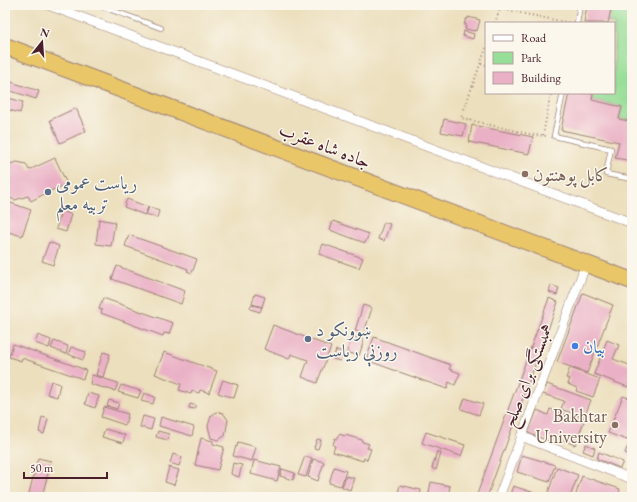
<svg xmlns="http://www.w3.org/2000/svg" width="637" height="502" viewBox="0 0 637 502" font-family="'EB Garamond',Amiri,serif">
<style>
.green{fill:#97de98;stroke:#707e62}
.building{fill:#eab1c6}
.lines{fill:none;stroke-linecap:round;stroke-linejoin:round}
.lane-casing{stroke:#9b7f74;stroke-width:6}
.street-casing{stroke:#9b7f74;stroke-width:10}
.highway-casing{stroke:#9b7f74;stroke-width:18}
.path{stroke:#9b7f74;stroke-width:2;stroke-dasharray:1 3;stroke-linecap:butt}
.lane{stroke:#fff;stroke-width:4.5}
.street{stroke:#fff;stroke-width:9}
.highway{stroke:#e9c769;stroke-width:16}
.education-dot{fill:#8d6e63;stroke:#fbf7ec;stroke-width:1.5}
.service-dot{fill:#5c6f8a;stroke:#fbf7ec;stroke-width:1.5}
.shop-dot{fill:#3f7fe0;stroke:#fbf7ec;stroke-width:1.5}
.labels{text-anchor:middle;dominant-baseline:central;stroke-width:3;stroke-linejoin:round;paint-order:stroke}
.street-label{font-size:18px;fill:#4a1f2b;stroke:#fbf7ec}
.education-label{font-size:18px;fill:#785e54;stroke:#fbf7ec;text-anchor:start}
.service-label{font-size:18px;fill:#4e5e75;stroke:#fbf7ec;text-anchor:start}
.shop-label{font-size:18px;fill:#366cbe;stroke:#fbf7ec;text-anchor:start}
</style>
<rect width="100%" height="100%" fill="#fbf7ec"/>
<filter id="ink" filterUnits="userSpaceOnUse"><feTurbulence type="fractalNoise" baseFrequency=".025" numOctaves="2"/><feDisplacementMap in="SourceGraphic" scale="8" xChannelSelector="R" yChannelSelector="G"/><feConvolveMatrix kernelMatrix="1 2 1 2 8 2 1 2 1" color-interpolation-filters="sRGB"/></filter>
<filter id="wash" filterUnits="userSpaceOnUse"><feTurbulence type="fractalNoise" baseFrequency=".012" numOctaves="4" result="noise"/><feDisplacementMap in="SourceGraphic" scale="16" xChannelSelector="R" yChannelSelector="G"/><feGaussianBlur stdDeviation="0.9" result="paint"/><feColorMatrix in="noise" values="0 0 0 0 0 0 0 0 0 0 0 0 0 0 0 0 0 1.4 0 .05"/><feComposite in="paint" operator="in"/></filter>
<g filter="url(#wash)">
<rect width="100%" height="100%" fill="#ecdfbd"/>
<path class="green" d="M612,5H632V108L629,121L619,119L622,107L592,100L593,93H614V23H608Z"/>
<g id="blocks">
<path class="building" d="M587,5H612L608,23H584Z
M468,17L480,20L477,31L475,30V31L465,29L466,24H464L466,19H468Z
M464,31L474,34L473,39L463,36Z
M5,80L39,91L36,99L5,89Z
M569,93H593L592,100L622,107L619,119L629,121L632,111V161L615,158L619,142L561,130Z
M5,97L23,102L20,113L5,109Z
M76,108L86,131L60,143L50,120Z
M444,119L466,124L463,136L441,132Z
M472,125L533,137L529,154L469,142Z
M5,153L10,164L17,162L26,164L29,170L55,158L67,184L48,192L31,201L28,196L15,200L5,196Z
M127,199L148,207L145,215L124,207Z
M5,201L31,210L22,236L5,231Z
M149,207L159,211L157,218L146,214Z
M61,211L71,214L66,232L56,229Z
M99,219L115,222L111,246L96,244Z
M333,221L369,234L365,243L330,230Z
M384,222L390,224L384,241L378,239Z
M129,235L197,259L192,273L187,271L188,269L125,246Z
M49,242L59,246L53,265L42,261Z
M323,244L363,258L359,268L319,254Z
M117,266L185,291L181,304L112,279Z
M551,285L559,288L557,295L549,292Z
M583,293L613,305L587,373L557,362Z
M255,294L265,297L262,307L252,304Z
M103,298L173,323L169,334L164,333L163,336L101,313L102,310L99,309Z
M549,298L558,302L487,497H476Z
M251,305L262,307L260,312L250,309Z
M363,305L372,308L364,333L355,331Z
M273,325L331,347L317,383L302,377L308,360L291,354L289,359L264,349Z
M38,335L51,340L49,348L35,343Z
M352,336L364,340L359,356L347,352Z
M374,337L451,365L449,369L460,373L455,385L449,382L447,389L366,360Z
M607,340L619,345L613,359L632,366V377L628,387L594,374Z
M54,341L68,346L66,354L51,348Z
M630,342H632V353L628,352Z
M13,344L86,370L83,379L22,358L21,361L9,357Z
M71,347L86,352L83,360L68,354Z
M336,350L344,352L340,361L333,359Z
M103,352L110,354L103,377L96,375Z
M164,352L217,371L209,393L200,390L199,393L192,391L191,394L179,390L181,384L155,374Z
M570,368L600,379L593,397L576,391L577,388L568,384L570,379L566,378Z
M92,375L118,383L115,391L90,384Z
M223,380L238,385L234,398L218,393Z
M51,381L60,384L57,397L47,394Z
M547,384L591,400L584,418L561,409L564,401L543,394Z
M121,385L141,391L138,398L118,392Z
M88,393L99,396L95,408L85,404Z
M144,393L155,397L153,404L141,401Z
M623,396L632,399V427L627,440L608,433Z
M465,398L483,404L479,415L461,409Z
M109,400L119,403L117,409L107,406Z
M190,404L197,406L195,409L189,408Z
M104,407L128,414L125,425L101,417Z
M550,409L584,422L575,445L555,437L553,443L528,433L537,410L548,415Z
M216,412L223,413L228,420L225,436L218,440L211,438L208,426L211,416Z
M143,416L154,419L151,430L140,427Z
M42,417L48,419L44,434L39,432Z
M161,417L194,427L192,436L159,426Z
M105,429L125,435L123,443L102,437Z
M158,431L169,434L168,440L156,437Z
M426,432L465,445L461,456L422,443Z
M339,434L345,436V435L362,440V442L369,444L367,448L371,449L367,460L364,458L363,461L333,452L335,446L333,445L335,438L337,439Z
M632,436V456L625,453Z
M201,438L213,441V444L224,447L218,470L195,465Z
M317,439L321,440L318,449L314,448Z
M238,442L256,447L252,461L233,456L236,446L237,447Z
M586,444L595,448L593,455L583,451Z
M437,451L441,453L436,470L432,468Z
M599,452L623,462L620,468L597,459Z
M173,454L182,457L179,466L170,463Z
M522,455L555,465L549,482L517,472Z
M305,456L312,458L306,477L298,475Z
M38,458L51,461L42,497H28Z
M313,459L324,462L318,481L308,477Z
M254,460L281,467L277,481L251,474Z
M233,463L242,465L239,477L231,474Z
M169,467L179,470L174,485L165,482Z
M334,467L346,471L341,486L329,483Z
M557,467L578,475L570,497L547,496Z
M282,469L295,473L293,480L280,476Z
M346,476L354,478L350,490L342,487Z
M582,476L620,489L618,497H575Z
M431,482L450,486L448,497H428Z
M400,485L421,490L420,497L398,493Z
M513,486L541,495V497H509Z
M623,493L632,495V497H622Z"/>
</g>
</g>
<g filter="url(#ink)">
<use href="#blocks" fill-opacity="0" stroke="#9b7f74" stroke-width="1"/>
<g class="lines">
<g class="lane-casing">
<path id="lane" d="M98,5L161,28
M577,23L580,5
M563,93L554,136L611,149L606,174L632,179"/>
</g>
<g class="street-casing">
<path id="street" d="M48,5L632,223
M521,436L632,479
M499,497L586,264"/>
</g>
<g class="highway-casing">
<path id="highway" d="M5,46L632,281"/>
</g>
<path class="path" d="M481,5L570,23
M495,23L500,9
M486,48L461,118L533,135L547,136
M481,64L486,65
M543,135L551,93"/>
<use href="#lane" class="lane"/>
<use href="#street" class="street"/>
<use href="#highway" class="highway"/>
</g>
</g>
<g class="education-dot">
<circle cx="525" cy="174" r="4"/>
<circle cx="615" cy="425" r="4"/>
</g>
<g class="service-dot">
<circle cx="48" cy="192" r="4"/>
<circle cx="308" cy="339" r="4"/>
</g>
<circle class="shop-dot" cx="575" cy="346" r="4"/>
<g class="labels">
<g class="street-label">
<text transform="translate(325 145) rotate(21)">جاده شاه عقرب</text>
<text transform="translate(527 375) rotate(-69)">همبستگی برای صلح</text>
</g>
<g class="education-label">
<text x="533" y="174">کابل پوهنتون</text>
<text x="607" y="415" text-anchor="end">Bakhtar<tspan x="607" dy="21">University</tspan></text>
</g>
<g class="service-label">
<text x="56" y="182">ریاست عمومی<tspan x="56" dy="21">تربیه معلم</tspan></text>
<text x="316" y="329">ښوونکو د<tspan x="316" dy="21">روزنې رياست</tspan></text>
</g>
<g class="shop-label">
<text x="583" y="346">بیان</text>
</g>
</g>
<rect width="637" height="502" fill="none" stroke="#fbf7ec" stroke-width="20"/>
<rect x="485" y="22" width="130" height="72" fill="#fbf7ec" stroke="#b4a19f"/>
<rect x="493" y="35" width="20" height="6" fill="#ffffff" stroke="#b4a19f"/>
<text x="521" y="42" font-size="12" fill="#4a1f2b">Road</text>
<rect x="493" y="52" width="20" height="12" fill="#97de98" stroke="#b4a19f"/>
<text x="521" y="62" font-size="12" fill="#4a1f2b">Park</text>
<rect x="493" y="72" width="20" height="12" fill="#eab1c6" stroke="#b4a19f"/>
<text x="521" y="82" font-size="12" fill="#4a1f2b">Building</text>
<g transform="translate(42 42) rotate(17)" stroke="#fbf7ec" stroke-width="3" paint-order="stroke">
<path d="M0-3L7 15L0 10L-7 15Z" fill="#4a1f2b"/>
<text y="-6" font-size="11" font-weight="bold" text-anchor="middle" fill="#4a1f2b">N</text>
</g>
<path d="M24 472v6h83v-6" fill="none" stroke="#4a1f2b" stroke-width="2"/>
<text x="30" y="472" font-size="12" fill="#4a1f2b" stroke="#fbf7ec" stroke-width="3" paint-order="stroke">50 m</text>
</svg>
